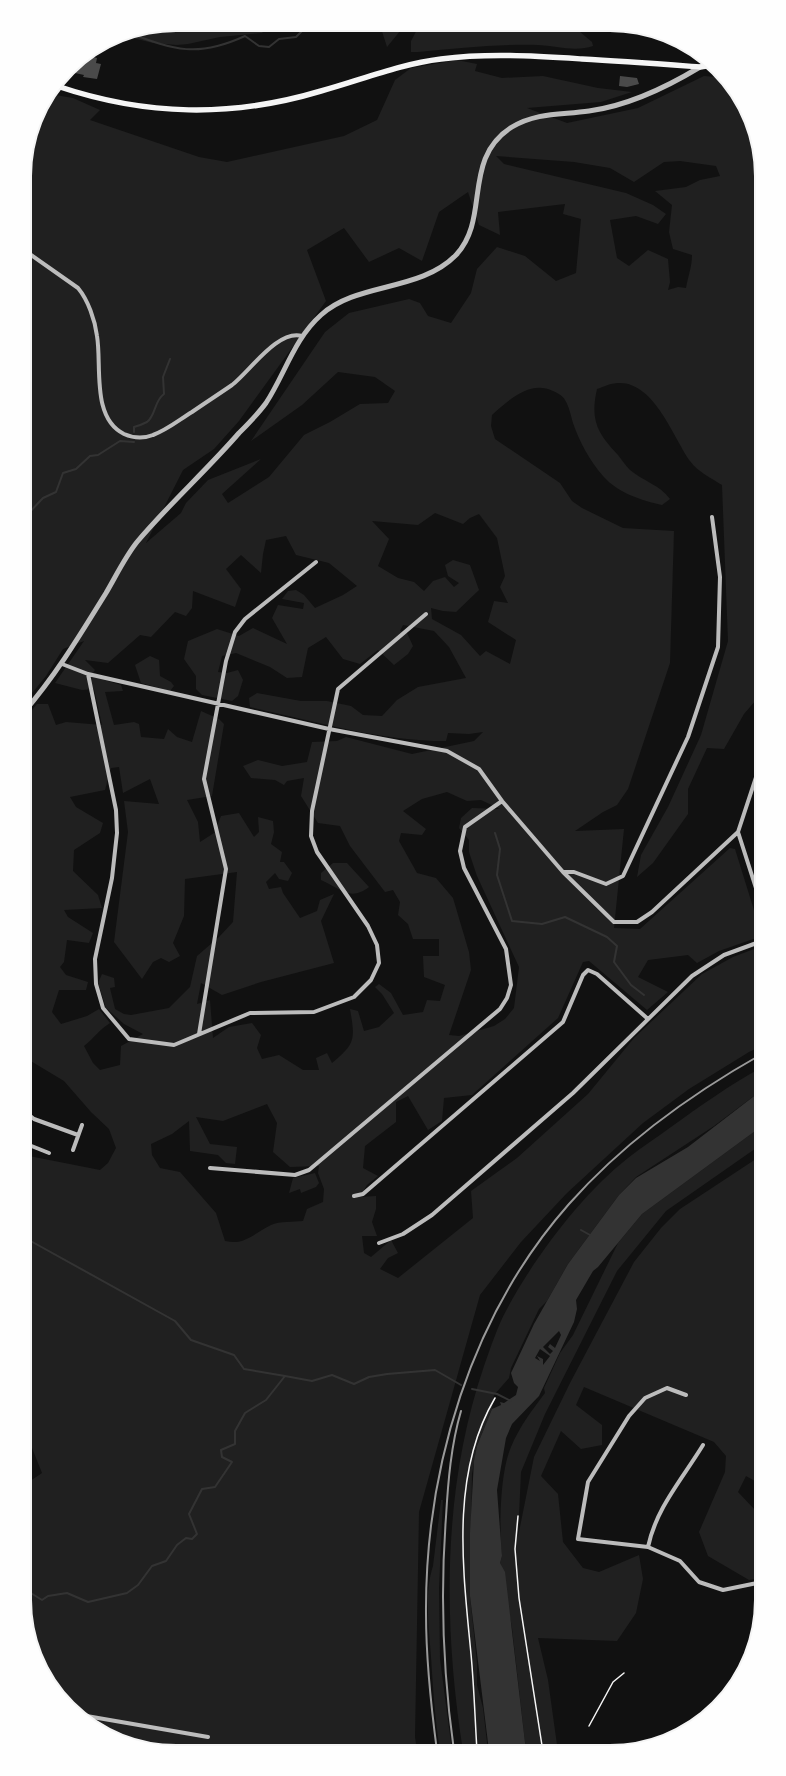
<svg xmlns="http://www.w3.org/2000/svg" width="786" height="1776" viewBox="0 0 786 1776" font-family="Overpass,sans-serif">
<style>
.green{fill:#202020;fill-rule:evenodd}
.water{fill:#333;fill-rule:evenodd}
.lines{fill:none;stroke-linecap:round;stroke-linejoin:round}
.stream{stroke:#333;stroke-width:2}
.building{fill:#4a4a4a}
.path{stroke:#f5f5f5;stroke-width:1.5}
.minor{stroke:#bcbcbc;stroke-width:4}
.tertiary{stroke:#bcbcbc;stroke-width:5}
.secondary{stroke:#f5f5f5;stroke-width:5.5}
.rail{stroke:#9a9a9a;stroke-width:2}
.rim{fill:none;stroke:#f5f5f5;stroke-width:2}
</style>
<rect width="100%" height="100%" fill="#111"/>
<path class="green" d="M176,24L269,25L262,33L220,37L188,44L177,45L153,43L121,35Z
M380,25H405L387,47Z
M419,26H573L592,42L593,46C576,52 556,46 538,45C498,44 459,48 418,52H411V41Z
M457,60L477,64L475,71L502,78L543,76L598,88L632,92L601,102L527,108L567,123L638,108L704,76L716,77L730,93V86C754,114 757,141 762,176V584L757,588L756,634L762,662V693L744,714L724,749L707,748L688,789V814L653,863L637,877L641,855L668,807L701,735L728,641L722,485C711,478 698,472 690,461C673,437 654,381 618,383C611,383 603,387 597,389C590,420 597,433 618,455C622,460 626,466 630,470C643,481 660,485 670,499L662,505C640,500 618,493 603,476C590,461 579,441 573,423C571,416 569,406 565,400C563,396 558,393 553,391C530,380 509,400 492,415L491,426L495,439L560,483L572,501L582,508L623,528L674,531L670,663L628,789L617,805L603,812L575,831L624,829L614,928L640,929L730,848L735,849L762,936L719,951L697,963L688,955L648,960L638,977L668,992L647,1010L589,961L583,962L558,1018L472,1095L444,1098L442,1121L428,1130L408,1096L396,1102V1122L365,1146L363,1168L378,1176L367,1185L360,1197L376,1196V1209L372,1222L377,1236H362L364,1253L371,1257L391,1240L398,1253L388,1258L380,1269L398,1278L473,1218L471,1191L517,1158L588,1094L634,1038L702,974L733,957L762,946V1046L749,1052L689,1089L643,1123L567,1193L521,1242L480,1295L419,1512L415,1737L417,1751L146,1749L108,1736L76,1714L44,1676L29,1640L24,1600V1485L42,1473L32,1448L24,1442V1155L100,1170L108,1163L116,1148L109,1129L91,1112L64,1081L24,1057V833C32,821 34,814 24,802V720L37,704H48L56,725L66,722L102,725L94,689L82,690L55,683L84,641L63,649L46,676L24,703V166L40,108L50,94L73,98L100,110L90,120L199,157L227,162L344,136L377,120L395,80L411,68ZM496,156L574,162L610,168L634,182L664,162L680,161L716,166L720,176L700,180L686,187L655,191L672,205L669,232L673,249L692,255C692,267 688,276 686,288L678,287L668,290L670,282L668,259L648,250L629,266L617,258L610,220L636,216L658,224L666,214L653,205L626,193L504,164ZM468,192L479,225L500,235L498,212L565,204L563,214L581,219L576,273L556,281L525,256L497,247L477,269L471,293L451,323L428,316L420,303L409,299L349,313L325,332L251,441L302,405L338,372L375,377L395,391L388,403L360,404L330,422L304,435L269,477L228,503L222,494L261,459L208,480L186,503L181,513L146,543L183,470L214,449L239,421L326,301L307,250L344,228L369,262L399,248L422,261L439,212ZM435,513L463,524L470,518L479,514L497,538L505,576L500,587L508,603L494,601L488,622L516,640L510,664L486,651L480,656L461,635L432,619L431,608L443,611L456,612L479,590L470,565L453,560L445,565L448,576L459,583L454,587L445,577L433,581L424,591L414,582L398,578L378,566L389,539L372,521L418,525ZM286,536L296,555L329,563L357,586L343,595L315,608L304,595L296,590L288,591L282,599L304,603L303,609L278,605L272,618L287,644L253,628L239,636L217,629L188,641L184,659L196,676V689L202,695L232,701L238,696L243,680L238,670L227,673L218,672L222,656L236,653L270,667L287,678L302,677L308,648L326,637L343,659L360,664L378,650L394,665L408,654L413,646L407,633L400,631L403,625L434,631L449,647L466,678L418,687L397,700L382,716L363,715L351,706L327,701H301L257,693L249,698L250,707C314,721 380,741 446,741L448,733L469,734L483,732L474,741L412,754L346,737L337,741L312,742L307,762L282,766L258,760L243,766L251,778L275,780L284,785L287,781L304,778L301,796L318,823L340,826L350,846L385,892L393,890L400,902L398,915L408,924L413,939H439V956H423L424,977L445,985L440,1001L427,1000L423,1012L403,1015L391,993L379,984L375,987L382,994L394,1013L379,1027L364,1031L358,1011L350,1009C355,1039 356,1043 332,1063L327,1053L316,1058L319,1070H303L279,1055L262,1059L257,1048L261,1035L252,1023L229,1027L213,1038L210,1000L197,1004L201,983L222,995L261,982L334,963L321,921L334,894L320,900L317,911L300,918L283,893L281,887L269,889L266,882L275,873L279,879L288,881L292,873L284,862H280L282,852L271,844L274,832L273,821L258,817L259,832L254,837L239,813L221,816L214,833L200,842L198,822L187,800L212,796L224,724L219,719L201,711L192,742L177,737L168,729L164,739L141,737L139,724L134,722L114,725L105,692L123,691L121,685L91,676L95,670L85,660L108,663L140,635L151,637L175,612L186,616L192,608L193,591L235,607L241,589L226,569L241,555L261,573L263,554L266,540ZM119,767L123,793L150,779L159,804L124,801L128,832L114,942L142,979L153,962L161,958L169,962L180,956L173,943L184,916L185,879L237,872L233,922L219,937L197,956L190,987L169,1008L131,1015L124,1014L115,1009L110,988L115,987L114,978L102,974L98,983L106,1008L124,1024L143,1034L121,1046L120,1065L100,1070L93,1063L84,1046C94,1038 100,1029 110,1023L99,1009L87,1016L61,1024L52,1012L59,990H86L88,982L66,975L60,967L64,962L67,940L89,943L93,933L68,917L64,910L102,908L98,895L73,871L74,850L100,833L103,823L76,807L70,797L105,790L111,768ZM447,792L467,801L481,800L500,809L472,808L461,818L459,828L469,840V852L477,876L519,967L514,1008L505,1019L494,1026L459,1036L449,1035L471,970L469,952L453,898L436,878L417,873L399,841L401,833L422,835L426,829L403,811L422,799ZM267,1104L277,1123L273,1152L290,1167L319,1166L318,1173L324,1189L323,1202L307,1209L303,1221C294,1222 280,1221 271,1225C254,1233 245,1246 225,1241L216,1213L180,1172L160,1168L152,1155L151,1144L172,1134L189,1121L190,1151L218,1155L226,1163L235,1164L237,1147L210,1144L196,1117L223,1121Z
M150,656L159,660L160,676L171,682L174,686L170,691L141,683L135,665Z
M333,863H347L369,887C350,902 340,888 321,880V873Z
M762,1067V1090L714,1126L636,1177L619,1195L568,1264L547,1301L539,1309L511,1368L509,1378L494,1395L492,1409L477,1446L472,1474L470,1596L477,1663V1685L483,1708L488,1751H463C443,1624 442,1489 484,1366C491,1347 497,1327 507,1309C534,1258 582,1194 628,1158C642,1147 656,1138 671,1127C700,1106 730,1085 762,1067Z
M762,1126V1144L666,1211L617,1271L545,1414L521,1472L518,1537L534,1457L570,1383L634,1262L661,1228L680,1209L762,1155V1485L746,1476L738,1492L756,1511L762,1508V1578L749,1580L708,1556L699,1532L725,1472L726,1456L714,1442L584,1387L576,1405L602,1425V1445L581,1449L561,1431L541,1476L558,1494L563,1542L583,1568L599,1572L639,1555L643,1579L636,1613L617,1641L538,1638L548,1680L557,1745L568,1752L526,1751L512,1628L500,1563L502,1556C499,1528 500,1472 511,1447C519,1427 533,1409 545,1393L544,1388L560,1353L573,1335L618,1243L642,1214Z
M315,1173L319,1183L316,1187L301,1193L300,1189L289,1193L293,1178Z
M441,1500H443L439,1588L440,1659L452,1751H440C435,1720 433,1688 431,1657C429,1628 424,1593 433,1566Z"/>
<path class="water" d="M762,1090V1126L642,1214L598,1267L593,1271L576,1300L577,1309L574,1322L539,1396L512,1424L506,1438L497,1490L502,1556L500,1563L505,1572L526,1751H489L470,1596V1533L474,1461L477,1446L492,1409L501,1405L500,1402L504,1403L516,1395L518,1387L514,1383L511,1373L534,1324L568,1264L619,1195L636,1178L688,1147ZM559,1331L561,1335L555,1348L550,1344L548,1347L553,1351L550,1354L543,1347ZM540,1349L550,1356L543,1365V1359L537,1356L540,1361L535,1358Z"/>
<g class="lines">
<path class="stream" d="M129,33C175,50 197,58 245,36L259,46L269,47L279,39L296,37L308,25
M134,432V427C138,426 143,424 147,422C156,415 154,401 164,394L163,377L170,359
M26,516L43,498L56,492L63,473L76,469L90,456L98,455L120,441L134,442
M495,833L500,849L497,875L512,921L542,924L565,917L607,937L617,946L614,962L631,985L644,995
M581,1230L590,1235
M27,1239L175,1321L191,1340L234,1355L244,1369L285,1376
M472,1389L497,1394L511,1401
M24,1591L26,1590L42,1600L48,1596L67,1593L88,1602L127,1593L138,1585L152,1566L166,1561L177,1545L186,1538L192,1539L197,1534L189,1514L202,1489L215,1487L232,1462L222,1457L221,1450L235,1444V1431L245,1413L266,1400L285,1376L312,1381L332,1375L354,1384L369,1377L387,1374L435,1370L461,1385"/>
</g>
<path class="building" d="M688,47L696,52L698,54L688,53Z
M86,55L97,58L96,63L101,64L97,79L83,77L84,75L75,73L79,59H85Z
M620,76L637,78L639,84L627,87L619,86Z"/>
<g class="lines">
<path class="path" d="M518,1516L515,1549L519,1598L543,1752
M589,1726L613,1682L624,1673
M477,1751C475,1719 474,1686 471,1654C463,1570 450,1474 495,1398"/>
<path class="minor" d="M728,83L738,96
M24,250L78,288C88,300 95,320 97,336C102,365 91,418 124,434C133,438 143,439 153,435C167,430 179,420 192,412C205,403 219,394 232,385C250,371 278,329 302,336
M62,664L88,674L329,729L447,751L479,769L502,801L563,872L614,922H637L652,912L738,832L762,759
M88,674L116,810L117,833L112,878L95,959L96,984L103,1008L129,1039L174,1045L250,1013L314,1012L354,997L371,980L379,963L377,945L368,926L317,852L311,836L312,811L338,689L426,614
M738,832L762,907
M563,872H574L606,884L623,876L688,737L718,647L720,577L712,517
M199,1034L226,869L204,779L226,661L235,632L245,619L316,562
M24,1111L34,1119L78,1135
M24,1143L49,1153
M73,1150L82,1125
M210,1168L295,1175L309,1170L500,1009L507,998L511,985L506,949L464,868L460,851L465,827L502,801
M354,1196L363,1194L563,1022L583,975L588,970L597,974L648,1019
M379,1243L403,1234L432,1215L573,1093L692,976L724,955L762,941
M686,1395L667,1388L645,1398L629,1416L588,1482L578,1539L648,1547L680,1561L699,1582L723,1590L762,1582
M648,1547C656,1508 683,1478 703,1445
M75,1714L208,1737"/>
<path class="tertiary" d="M24,712C56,675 80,635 106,593C116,576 125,557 137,542C169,504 206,471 239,433C248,424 258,414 266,403C285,374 294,339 321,315C357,282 420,292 456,255C491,218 461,159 512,127C537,112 562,115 589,111C627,106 667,87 700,67"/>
<path class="secondary" d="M57,86C146,116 231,118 321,91C361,80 400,64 441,59C488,53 534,56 582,59C621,61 660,64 700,67L713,65"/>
<path class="rail" d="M437,1751C431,1706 426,1660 426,1614C425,1468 471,1315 569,1204C623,1143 691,1094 762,1054
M454,1751C443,1673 440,1596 446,1517C448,1482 451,1445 461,1411"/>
</g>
<path d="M0 0H786V1776H0ZM176 31H610A145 145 0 0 1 755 176V1600A145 145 0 0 1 610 1745H176A145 145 0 0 1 31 1600V176A145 145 0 0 1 176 31Z" fill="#fefefe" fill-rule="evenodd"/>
<path class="rim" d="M176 31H610A145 145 0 0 1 755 176V1600A145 145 0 0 1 610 1745H176A145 145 0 0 1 31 1600V176A145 145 0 0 1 176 31Z"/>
</svg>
